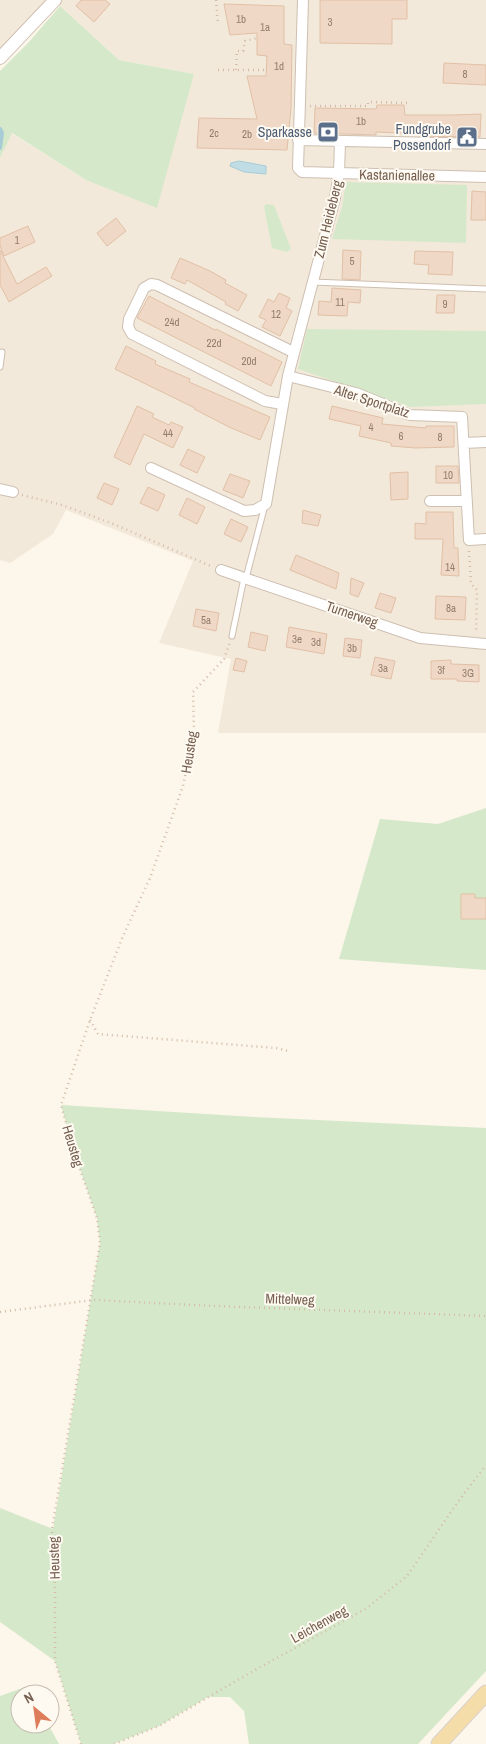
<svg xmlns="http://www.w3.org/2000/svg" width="486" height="1744" viewBox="0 0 486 1744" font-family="'Archivo Narrow',sans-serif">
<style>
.residential{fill:#f3e9da}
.green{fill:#d5e9ca}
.water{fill:#c0dde5;stroke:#a7ccd6}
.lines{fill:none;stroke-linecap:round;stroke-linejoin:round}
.stream{stroke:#a7ccd6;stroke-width:4}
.building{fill:#efd8c5;stroke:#e1c0a6}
.service-casing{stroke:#cebfb1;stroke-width:7}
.minor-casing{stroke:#cebfb1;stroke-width:12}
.tertiary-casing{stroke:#cebfb1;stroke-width:14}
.primary-casing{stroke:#d9d2ce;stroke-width:17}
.path{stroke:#d5bba7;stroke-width:2.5;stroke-dasharray:1 4;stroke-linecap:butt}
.service{stroke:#fff;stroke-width:5}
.minor{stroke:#fff;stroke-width:10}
.tertiary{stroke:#fff;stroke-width:12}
.primary{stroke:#f5dda9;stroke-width:15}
.labels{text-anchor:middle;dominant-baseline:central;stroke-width:4;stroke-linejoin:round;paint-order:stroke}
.number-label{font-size:11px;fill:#947d6c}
.service-label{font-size:14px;fill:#4e5e75;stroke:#fefaf2;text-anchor:end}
.street-label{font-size:14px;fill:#765f4f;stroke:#fefaf2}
</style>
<rect width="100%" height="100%" fill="#fcf6eb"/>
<path class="residential" d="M0,0H48L0,50Z
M52,0H486V733H218L231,659L159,643L193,561L66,510L53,534L10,563L0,560V158L11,133L86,180L193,74L119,60L60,6Z"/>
<path class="green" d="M60,6L119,60L194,74L157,208L86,180L12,133L0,158V71L28,43Z
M346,182L467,185L466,243L332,239L342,207Z
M266,204L274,205L291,249L287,252L272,248L264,207Z
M307,329L486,331V404L410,407L298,369Z
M486,808V970L339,959L380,819L438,824Z
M61,1105L254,1117L486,1128V1671L418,1744H249L244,1711L230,1697H208L159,1726L113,1744H81L55,1661L0,1622V1508L53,1529L100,1243L97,1218L74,1152Z
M28,1686L32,1694H20V1724H48L59,1744H0V1696Z"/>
<path class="water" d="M239,161L266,166V174L244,172L230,166L231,163Z"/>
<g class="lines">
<path class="stream" d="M0,129L2,133L0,148"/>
</g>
<path class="building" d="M81,0H105L110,4L94,22L76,6Z
M320,0H407V19H392V44L320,43Z
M224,4L284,6V44L292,45L291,108L287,150L197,148L199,118L257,119L247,76H266L267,56L257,55V33L230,35Z
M444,63L486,65V85L443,83Z
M377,105H404L405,115H452L481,114L480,137L419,136V134L376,132V135L314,133L315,108L376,109Z
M472,191L486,192V220H471Z
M116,218L126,231L107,246L97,233Z
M28,226L35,242L4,256L0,246V238Z
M0,250L17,284L46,267L52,276L9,302L0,285Z
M343,250L361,251L360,280L342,279Z
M415,251L453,252L452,275L428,274L429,265L414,264Z
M180,258L210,271L226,280L225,283L247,295L238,311L225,304L226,302L187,280L185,284L171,278Z
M332,288L361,290L360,303L348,302L347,316L318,315L319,301L331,302Z
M279,293L290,298L286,308L292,311L280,336L262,327L266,320L259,317L268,299L274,302Z
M437,295H455L454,313H436Z
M149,296L215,330L216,329L282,362L271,386L137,318Z
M126,346L156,361L155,364L190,379L189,382L270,417L260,440L229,427L194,409L195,408L115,369Z
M137,406L154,414L152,417L169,425L171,422L183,427L173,448L144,434L130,465L114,457Z
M332,406L383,418L382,424L426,428V426H454V447L415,448L391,446V443L359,436L361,426L329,419Z
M188,449L205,457L197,473L180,465Z
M436,466H458L459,483H436Z
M408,472V499L391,500L390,473Z
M230,474L250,481L243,498L223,490Z
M104,483L119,489L112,505L97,498Z
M148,487L165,495L158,511L140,503Z
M187,498L205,507L197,524L179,515Z
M303,510L321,515L318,526L302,523Z
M426,512H453L454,548H458L459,576L441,575L443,539H415V523L426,524Z
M231,519L248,527L241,542L224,534Z
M296,555L339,573L336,589L290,570Z
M351,578L364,583L358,597L350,594Z
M380,593L396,598L391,613L375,608Z
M436,596L466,597L465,620L435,619Z
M196,609L219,613L216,631L193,626Z
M289,627L327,634L324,654L286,647Z
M251,632L268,636L265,651L248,647Z
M345,638L362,640L360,658L343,656Z
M375,657L395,661L391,679L371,675Z
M236,658L247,661L244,672L233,670Z
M451,660V664L479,665V682L457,681V679H431V661Z
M461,894H475V898H486V919H461Z"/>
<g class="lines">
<g class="service-casing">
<path id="service" d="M313,282L486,289
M0,367L2,352
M246,578L265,505
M232,636L244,578"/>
</g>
<g class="minor-casing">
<path id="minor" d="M298,140L486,144
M340,142L339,173L486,177
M288,376L356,393L410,415L462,417L469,540L486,539
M282,404L265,401L132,334L128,327L129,319L144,288L151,284L157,285L293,352
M464,443L486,442
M151,468L244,511L255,510L266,504L288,376L335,198L339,173L302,172L298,168L303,0
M0,489L13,492
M430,501H467
M221,570L420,638L486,644"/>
</g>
<g class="tertiary-casing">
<path id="tertiary" d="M0,58L55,0"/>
</g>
<g class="primary-casing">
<path id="primary" d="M439,1744L486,1693"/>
</g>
<path class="path" d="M216,0L218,24
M218,70H266
M236,70L237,51H243L245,41L257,38
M310,106H368V102L408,103
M22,495L62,505L111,523L213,567
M469,551L471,584L477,590L476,633
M90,1020L98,1034L276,1048L288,1051
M0,1312L93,1300L216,1306L486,1316
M81,1744L55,1661V1589L52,1529L100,1243L97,1218L74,1152L61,1105L90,1020L123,936L150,878L183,786L194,733L193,692L224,659L230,642
M114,1744L159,1726L248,1674L367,1608L407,1576L457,1503L486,1465"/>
<use href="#service" class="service"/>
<use href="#minor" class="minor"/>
<use href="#tertiary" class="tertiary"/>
<use href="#primary" class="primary"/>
</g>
<defs>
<g id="bank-square" transform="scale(1.125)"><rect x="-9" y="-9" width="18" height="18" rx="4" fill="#5c6f8a" stroke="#fefaf2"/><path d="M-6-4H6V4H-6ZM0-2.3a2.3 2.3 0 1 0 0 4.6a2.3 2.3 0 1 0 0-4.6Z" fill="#fff"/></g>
<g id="civic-square" transform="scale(1.125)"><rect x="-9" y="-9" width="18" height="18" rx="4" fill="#5c6f8a" stroke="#fefaf2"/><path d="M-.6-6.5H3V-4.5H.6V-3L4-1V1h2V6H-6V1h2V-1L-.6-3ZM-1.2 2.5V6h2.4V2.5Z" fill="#fff"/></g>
</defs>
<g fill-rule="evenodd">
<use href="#bank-square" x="328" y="132"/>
<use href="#civic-square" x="467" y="137"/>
</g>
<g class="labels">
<g class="number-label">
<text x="241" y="19">1b</text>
<text x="330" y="22">3</text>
<text x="265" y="27">1a</text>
<text x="279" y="66">1d</text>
<text x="465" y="74">8</text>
<text x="361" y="121">1b</text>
<text x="214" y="133">2c</text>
<text x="247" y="134">2b</text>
<text x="17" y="240">1</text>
<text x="352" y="261">5</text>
<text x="340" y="302">11</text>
<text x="445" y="304">9</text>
<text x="276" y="314">12</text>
<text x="172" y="322">24d</text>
<text x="214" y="343">22d</text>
<text x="249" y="361">20d</text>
<text x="371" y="427">4</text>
<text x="168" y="433">44</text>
<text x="401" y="436">6</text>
<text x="440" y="437">8</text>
<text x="448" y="475">10</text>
<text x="450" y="567">14</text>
<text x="451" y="608">8a</text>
<text x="206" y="620">5a</text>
<text x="297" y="639">3e</text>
<text x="316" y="642">3d</text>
<text x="352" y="648">3b</text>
<text x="383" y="668">3a</text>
<text x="441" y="670">3f</text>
<text x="468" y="673">3G</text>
</g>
<g class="service-label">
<text x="451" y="129">Fundgrube<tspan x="451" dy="16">Possendorf</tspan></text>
<text x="312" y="132">Sparkasse</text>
</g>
<g class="street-label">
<text transform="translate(397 175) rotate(1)">Kastanienallee</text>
<text transform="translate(328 219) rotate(-76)">Zum Heideberg</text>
<text transform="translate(372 401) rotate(18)">Alter Sportplatz</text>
<text transform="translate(352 614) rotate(19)">Turnerweg</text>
<text transform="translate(189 752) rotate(-81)">Heusteg</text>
<text transform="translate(73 1146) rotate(73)">Heusteg</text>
<text transform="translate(290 1299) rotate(2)">Mittelweg</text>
<text transform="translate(54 1558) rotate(-92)">Heusteg</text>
<text transform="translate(319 1624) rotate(-29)">Leichenweg</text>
</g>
</g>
<g transform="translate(35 1709) rotate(331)"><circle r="24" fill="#fefaf2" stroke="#c8bcb1"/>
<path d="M0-4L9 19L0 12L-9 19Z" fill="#dd7d59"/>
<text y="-8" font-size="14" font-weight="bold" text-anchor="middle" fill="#765f4f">N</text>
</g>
</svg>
